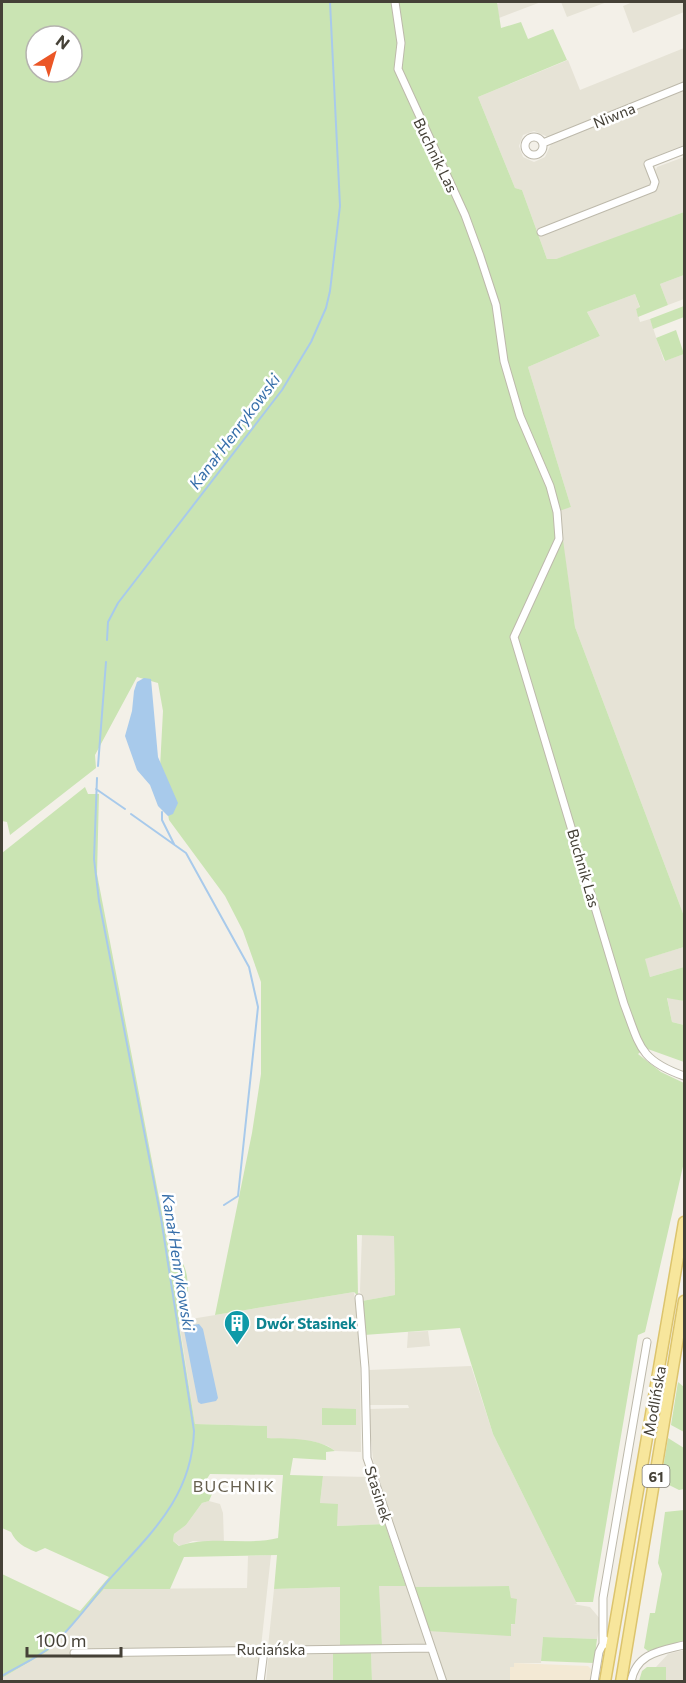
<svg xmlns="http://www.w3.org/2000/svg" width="686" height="1683" viewBox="0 0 686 1683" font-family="Commissioner,sans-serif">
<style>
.residential{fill:#e6e3d6}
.commercial{fill:#f3e9d4}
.green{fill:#cae4b3;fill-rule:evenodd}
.water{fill:#a8caeb}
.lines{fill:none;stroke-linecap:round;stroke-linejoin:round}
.stream{stroke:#a8caeb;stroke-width:2}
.street-casing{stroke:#bdb9ab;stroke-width:9}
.primary-casing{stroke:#dcc46d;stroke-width:13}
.street{stroke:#fff;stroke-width:7}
.primary{stroke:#f7e69c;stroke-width:10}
.labels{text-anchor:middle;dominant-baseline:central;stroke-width:5;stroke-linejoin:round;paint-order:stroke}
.shield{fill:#fff;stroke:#7d7a73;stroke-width:1.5}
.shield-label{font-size:14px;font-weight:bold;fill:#454137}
.street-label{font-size:15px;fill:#454137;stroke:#fff}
.culture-label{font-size:15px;font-weight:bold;fill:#0d838f;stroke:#fff;text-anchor:start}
.water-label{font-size:16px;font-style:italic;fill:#376faa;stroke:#fff}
.neighbourhood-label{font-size:16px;letter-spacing:1.5px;fill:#67604f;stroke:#fff}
</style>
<rect width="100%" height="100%" fill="#f3f0e8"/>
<path class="residential" d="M503,2H541L499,18L497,4Z
M561,2H607L567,17Z
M633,2H684V12L633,33L623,6Z
M684,48V82L548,137L534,131L523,135L519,146L523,157L534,162L545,157L551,144L684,90V145L651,158L656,170L657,167L684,157V212L594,246L556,259H547L522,190L515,188L478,97L568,60L580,90Z
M684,275V299L668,305L660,284Z
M635,294L640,308L636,309L640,322L650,319L664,361L684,354V916L575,627L558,510L571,507L528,367L600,336L587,312Z
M684,947V967L650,977L644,959Z
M667,997L684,1001V1025L672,1022Z
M362,1235L394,1236L395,1295L362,1301L360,1291Z
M354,1292L360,1351L361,1452L335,1451L328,1446L312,1441L267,1438V1426L195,1424L179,1321Z
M428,1331L430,1346L407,1348L408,1332Z
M471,1366L493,1434L577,1604H573L590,1607L601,1620L597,1639L543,1637L541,1663H514V1667H510V1681H445L428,1631L515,1624L517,1599H511L509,1586L413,1587L373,1460L368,1409L409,1408L408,1405H369L368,1370Z
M323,1476L369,1477L385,1524L337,1526L320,1503Z
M209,1501L220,1504L223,1513L224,1543L193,1541L180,1546L173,1541L174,1534L186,1525L202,1503Z
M271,1555L261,1647L72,1651L70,1656L270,1653L266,1656L263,1681L2,1682V1678L48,1651L104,1589L247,1588L248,1556Z
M378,1586H406L427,1644L382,1645Z
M340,1587V1646L268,1647L274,1589Z
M684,1650V1681H666V1667H656L668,1654Z
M429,1651L440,1681H372L371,1652Z
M274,1653H333V1681L266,1682L268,1659Z"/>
<path class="commercial" d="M514,1663L588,1666L591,1669L590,1681H510V1667H514Z"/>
<path class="green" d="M2,2H497L501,28L521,22L528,39L553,29L567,60L478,97L515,188L522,190L547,259H556L684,212V275L660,284L668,305L638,317L636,309L640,307L635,294L587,312L600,336L528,367L571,507L559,511L575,627L684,916V947L645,959L650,977L684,967V1001L667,998L672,1022L684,1025V1062L645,1048L638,1054L661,1072L684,1083V1162L645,1332L638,1335L593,1602H576L493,1434L460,1328L364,1335L362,1301L395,1295L394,1236L357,1235L358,1296L354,1292L215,1315L252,1133L261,1074V982L243,931L225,896L169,820L160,768L163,711L158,683L137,677L95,755L96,768L10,835L7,822L2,821ZM36,36H72V72H36Z
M684,306V317L653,329L650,319Z
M676,330L684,354L665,361L656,338Z
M85,787L88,794H99L97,874L169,1250C195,1263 186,1295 188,1319L180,1321L179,1325L195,1424L267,1426V1438C290,1439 317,1437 335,1451L326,1452V1460L293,1458L290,1475L323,1476L320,1503L338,1504L337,1526L385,1524L406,1586H379L382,1645L340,1646V1587L274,1589L277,1555L184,1557L170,1589H104L48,1651L2,1678V1574L80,1611L109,1577L45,1548L36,1552C24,1547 16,1543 11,1532L2,1528V853ZM210,1474L283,1475L278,1538C245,1546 211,1535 179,1546L173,1541L174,1534L186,1525L202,1503L209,1501L212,1494L210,1489L203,1485Z
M678,1382L684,1387V1432L671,1425Z
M322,1408L356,1409V1425H322Z
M668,1438L684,1448V1489L679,1490L661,1481Z
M684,1510V1641L648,1651L644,1648L650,1613H655L662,1574L658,1563L665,1512Z
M509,1586L511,1598L517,1599L515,1624H511V1636L428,1631L413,1587Z
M543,1637L597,1639L594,1663L541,1661Z
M371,1652L372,1681H333V1653Z
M647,1667H666V1681H639L642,1671Z"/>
<path class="water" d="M144,678L151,679L158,757L178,803L173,814L168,816L158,806L150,785L137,770L125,736L132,711L134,691L137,682Z
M199,1324L203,1329L218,1398L216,1401L201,1404L198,1402L184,1330L186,1326Z"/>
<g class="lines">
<path class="stream" d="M107,640L108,622L118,603L282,390L311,342L326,308L330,291L340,206L330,2
M98,766L106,662
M96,789L125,809
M162,812V820L174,844
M131,814L186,853L249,967L258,1007L238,1196L224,1205
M2,1676C18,1666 38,1658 53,1645C73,1626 90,1603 107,1582C149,1535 192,1498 194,1431L161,1218L99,901L94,859L97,778"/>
<g class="street-casing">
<path id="street" d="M395,2L401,43L398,69L465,215L480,256L496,305L504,361L520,416L550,486L557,512L559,539L514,637L624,1004C640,1046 639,1060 684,1076
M525 146a9 9 0 1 1 18 0a9 9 0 1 1-18 0Z
M543,143L684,86
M541,232L653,188L655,182L648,164L684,150
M359,1298L365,1368L367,1458L443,1682
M603,1645V1598L647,1342
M74,1653L431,1648
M260,1682L264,1650
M594,1682L599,1652L605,1640
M631,1682C636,1653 660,1651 684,1645"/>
</g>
<g class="primary-casing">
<path id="primary" d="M605,1682L684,1222
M621,1682L684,1301"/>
</g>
<use href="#street" class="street"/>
<use href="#primary" class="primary"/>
</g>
<defs>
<g id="building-pin" transform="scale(1.35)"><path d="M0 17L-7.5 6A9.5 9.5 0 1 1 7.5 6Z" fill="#0f9aa8" stroke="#fff"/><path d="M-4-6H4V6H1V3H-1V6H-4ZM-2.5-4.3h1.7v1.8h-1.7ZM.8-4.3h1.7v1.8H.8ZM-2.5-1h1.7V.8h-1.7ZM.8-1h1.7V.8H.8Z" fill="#fff"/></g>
</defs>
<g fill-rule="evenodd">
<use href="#building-pin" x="237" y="1323"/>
</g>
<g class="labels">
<rect class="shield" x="642.5" y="1465" width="27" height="22" rx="4.5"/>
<g class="shield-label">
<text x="656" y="1476">61</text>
</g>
<g class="street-label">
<text transform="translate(614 115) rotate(-22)">Niwna</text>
<text transform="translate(436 155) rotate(64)">Buchnik Las</text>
<text transform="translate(584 868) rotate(74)">Buchnik Las</text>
<text transform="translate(654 1401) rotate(-80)">Modlińska</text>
<text transform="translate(379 1494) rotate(72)">Stasinek</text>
<text x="271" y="1649">Ruciańska</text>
</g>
<g class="culture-label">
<text x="256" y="1323">Dwór Stasinek</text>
</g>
<g class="water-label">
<text transform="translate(234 431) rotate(-53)">Kanał Henrykowski</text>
<text transform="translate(179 1262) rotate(81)">Kanał Henrykowski</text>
</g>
<g class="neighbourhood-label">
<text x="234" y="1485">BUCHNIK</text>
</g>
</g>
<rect width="686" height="1683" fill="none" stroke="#454137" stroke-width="6"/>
<g transform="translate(54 54) rotate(37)"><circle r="28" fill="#ffffff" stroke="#b5b3af" stroke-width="1.5"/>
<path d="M0-4.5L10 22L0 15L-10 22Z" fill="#eb5626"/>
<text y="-9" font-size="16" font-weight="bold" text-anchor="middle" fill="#454137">N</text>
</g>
<path d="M27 1647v9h94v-9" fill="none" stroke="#454137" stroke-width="3"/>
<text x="36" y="1647" font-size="18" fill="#454137" stroke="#ffffff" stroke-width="4.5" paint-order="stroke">100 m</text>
</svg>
